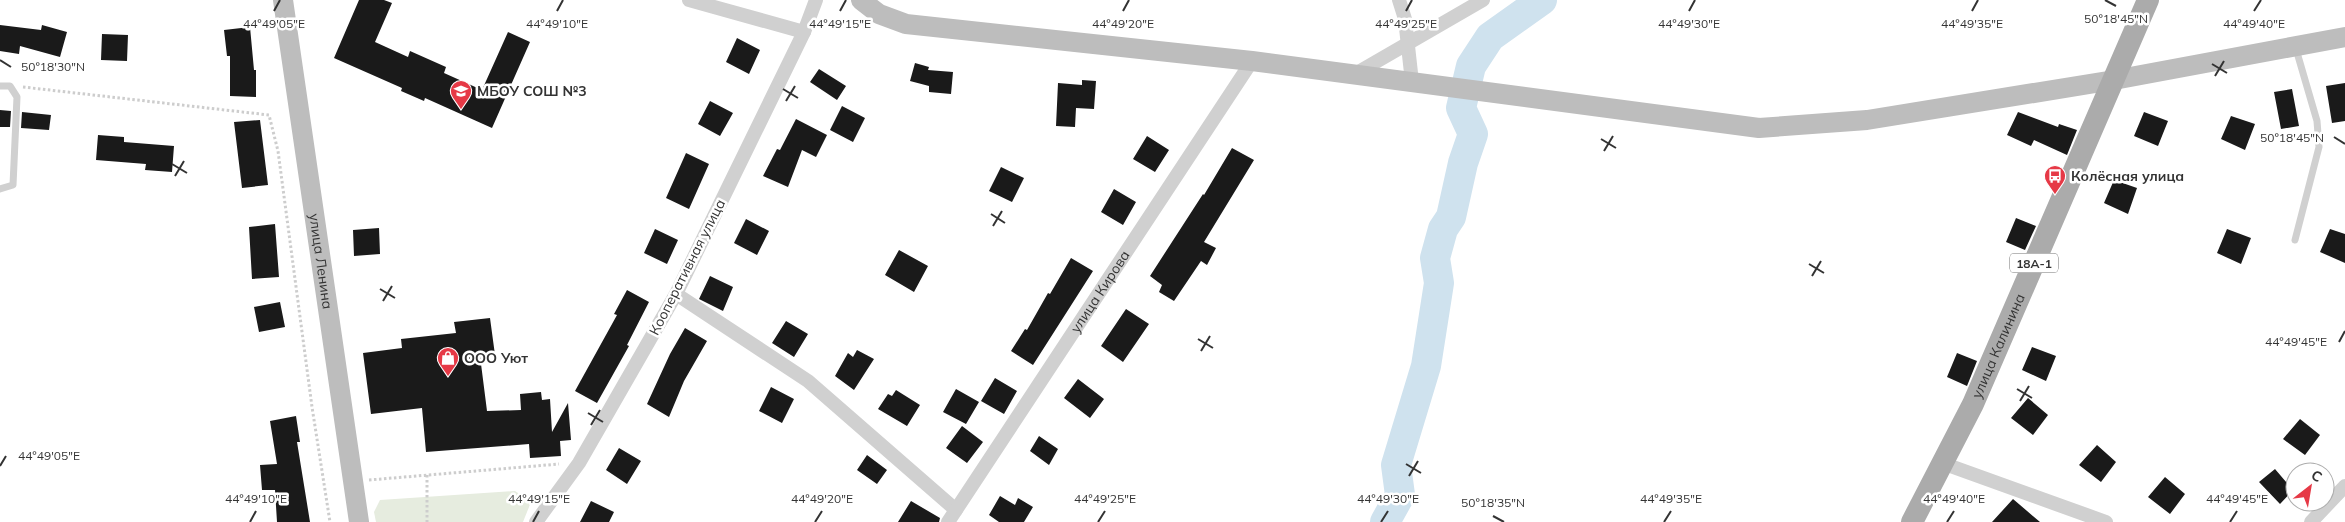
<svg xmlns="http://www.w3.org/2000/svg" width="2345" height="522" viewBox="0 0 2345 522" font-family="Mulish,sans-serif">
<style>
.green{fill:#e6ecdf}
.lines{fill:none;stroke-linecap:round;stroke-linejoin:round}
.river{stroke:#cfe2ee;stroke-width:30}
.building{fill:#1a1a1a}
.path{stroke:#cdcdcd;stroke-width:3;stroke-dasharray:2.5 2.5;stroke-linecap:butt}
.lane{stroke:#d0d0d0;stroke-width:7}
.street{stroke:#d0d0d0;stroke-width:14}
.secondary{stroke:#bdbdbd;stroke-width:20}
.primary{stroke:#ababab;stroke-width:22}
.ticks{fill:none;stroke:#333;stroke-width:2}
.labels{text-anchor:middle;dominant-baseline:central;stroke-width:5;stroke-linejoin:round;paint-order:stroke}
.shield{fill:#fff;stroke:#707070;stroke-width:1}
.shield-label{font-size:12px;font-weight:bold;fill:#333}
.poi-label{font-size:14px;font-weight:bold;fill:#333;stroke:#fff;text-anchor:start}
.street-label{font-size:14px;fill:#333;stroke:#fff}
.ticks-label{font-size:12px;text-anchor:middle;fill:#333;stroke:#fff;stroke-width:5;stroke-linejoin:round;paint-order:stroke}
</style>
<rect width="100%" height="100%" fill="#fff"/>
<path class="green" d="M515,491L531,502L523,522H376L374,512L380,500Z"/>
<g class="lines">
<path class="river" d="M1385,522L1400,495L1396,465L1426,366L1439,283L1435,258L1443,229L1451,217L1463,163L1473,134L1461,108L1471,66L1490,37L1542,0"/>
</g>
<path class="building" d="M359,0H384L392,3L375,42L408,57L410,51L446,67L444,73L482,90L508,32L530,42L492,128L425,98L424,101L401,91L402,88L334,58Z
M0,25L41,30L42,25L67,32L60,57L20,46L19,54L0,51Z
M250,27L254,70H256V97L230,96V56H227L224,30Z
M102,34L128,35L127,61L101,60Z
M737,38L760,50L749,74L726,62Z
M915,63L929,67L928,70L953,72L951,94L929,92V86L910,81Z
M819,69L846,86L837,100L810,82Z
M1082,80L1096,81L1094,109L1076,108L1075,127L1056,126L1058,83L1082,85Z
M2345,83V121L2332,123L2326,86Z
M2292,89L2299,126L2281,129L2274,92Z
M710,101L733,113L720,136L698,124Z
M842,106L865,118L853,142L830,130Z
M0,110L11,111L10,127H0Z
M22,112L51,115L49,130L21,128Z
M2018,112L2058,127L2059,124L2077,130L2067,155L2034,140L2031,146L2007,135Z
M2144,112L2168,121L2158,146L2134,136Z
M2231,116L2255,124L2245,150L2221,139Z
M796,119L827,135L816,157L802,150L788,187L763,176L777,149L780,150Z
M260,120L268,185L242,188L234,122Z
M98,135L124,137V142L174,146L172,172L145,170L146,164L96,160Z
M1147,136L1169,150L1155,172L1133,159Z
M1232,148L1254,160L1204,242L1216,248L1207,265L1201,261L1174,301L1159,292L1162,285L1150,276L1203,194L1204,195Z
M686,153L709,164L689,209L666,198Z
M1001,167L1024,178L1012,202L989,191Z
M2114,180L2137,188L2128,214L2104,203Z
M1114,189L1136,202L1123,225L1101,212Z
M2016,218L2036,226L2025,250L2006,242Z
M746,219L769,231L757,255L734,243Z
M275,224L279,277L252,279L249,227Z
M379,228L380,254L354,256L353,230Z
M655,229L678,240L667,264L644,253Z
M2227,229L2251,238L2241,264L2217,253Z
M2330,229L2345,234V263L2320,252Z
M899,250L928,266L914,292L885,275Z
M1071,258L1093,271L1033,365L1011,351L1025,329L1027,330L1048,293L1050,294Z
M710,276L733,287L723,311L699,299Z
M627,290L649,302L627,345L629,346L597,403L575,391L617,315L614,314Z
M280,302L285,327L259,332L254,307Z
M1126,309L1149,324L1123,362L1101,346Z
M490,318L495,355L480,356L487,411L521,410L520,394L541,392L542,400L550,399L552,432L568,403L571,440L560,441L561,456L530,458L529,444L426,452L422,408L371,414L363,353L402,348L401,339L456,333L454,322Z
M786,321L808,334L794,357L772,343Z
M685,328L707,341L684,381L669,417L647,404L670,354Z
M2032,347L2056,356L2046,381L2022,370Z
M857,350L874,359L854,390L835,376L848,353L853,357Z
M1957,353L1977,361L1967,386L1947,377Z
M995,378L1017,391L1004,414L981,401Z
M1078,379L1104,399L1090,418L1064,398Z
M771,387L794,399L782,423L759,411Z
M956,389L979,402L966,424L943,412Z
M896,390L920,405L907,426L878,409L888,394L892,396Z
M2028,398L2048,415L2033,435L2011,418Z
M296,416L300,442H297L310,522H277L275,490H262L260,465L277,464L270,421Z
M2300,419L2320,435L2305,455L2283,439Z
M962,426L983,442L967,463L946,448Z
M1039,436L1058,449L1049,465L1030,451Z
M2097,445L2116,462L2101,482L2079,465Z
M619,448L641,461L627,484L606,470Z
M867,455L887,470L877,484L857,470Z
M2275,469L2293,490L2280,504L2259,482Z
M2165,477L2185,494L2170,514L2148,497Z
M1000,496L1015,505L1018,498L1033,507L1024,522H999L989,515Z
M2013,499L2040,522H1992Z
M591,501L614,512L609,522H580Z
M911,501L940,518L939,522H898Z"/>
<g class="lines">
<path class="path" d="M23,87L269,115L278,151L312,407L330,522
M427,475V522
M369,480L559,464"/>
<path class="lane" d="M0,86H10L17,97L13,185L0,189
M2295,240L2319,147L2317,121L2296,49"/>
<g class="street">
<path d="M689,0L804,32"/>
<path d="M1399,0L1405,19L1412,82"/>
<path d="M1355,74L1483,0"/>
<path d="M676,294L808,381L956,510"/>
<path d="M1942,463L2106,522"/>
<path d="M536,522L579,463L676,294L804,32L816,0"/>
<path id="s1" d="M948,522L1252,61"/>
<path d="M2311,522L2345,486"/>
</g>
<g class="secondary">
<path id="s2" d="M283,0L359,522"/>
<path d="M861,0L879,14L906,24L1252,61L1759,128L1867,120L2114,80L2345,37"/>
</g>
<path class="primary" id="s3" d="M1912,522L1973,404L2148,0"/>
</g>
<path class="ticks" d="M2105,0L2116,6M274,11L280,0M557,11L563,0M840,11L846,0M1123,11L1129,0M1406,11L1412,0M1689,11L1695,0M1972,11L1978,0M2254,11L2261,0M0,60L11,67M2212,64L2227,73M2215,76L2224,61M783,89L798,98M786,101L795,86M2334,137L2345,144M1601,139L1616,148M1604,151L1613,136M172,164L187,173M175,176L184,161M991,214L1005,223M993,226L1002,211M1809,264L1824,273M1812,276L1821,261M380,289L395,298M383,301L392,286M1198,339L1213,348M2339,342L2345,331M1201,351L1210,336M2017,389L2032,398M2020,401L2029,386M588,413L603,422M591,425L600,410M1406,464L1421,473M0,466L6,456M1409,476L1418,461M1493,516L1504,522M250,522L256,511M533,522L539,511M815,522L822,511M1098,522L1105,511M1381,522L1388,511M1664,522L1671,511M1947,522L1954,511M2230,522L2237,511"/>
<defs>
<g id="school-pin" transform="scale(1.125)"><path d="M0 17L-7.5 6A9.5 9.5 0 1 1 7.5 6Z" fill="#e63946" stroke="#fff"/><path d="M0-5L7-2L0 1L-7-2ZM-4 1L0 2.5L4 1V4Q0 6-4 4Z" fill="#fff"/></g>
<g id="bus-pin" transform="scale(1.125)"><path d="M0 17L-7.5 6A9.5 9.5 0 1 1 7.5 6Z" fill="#e63946" stroke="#fff"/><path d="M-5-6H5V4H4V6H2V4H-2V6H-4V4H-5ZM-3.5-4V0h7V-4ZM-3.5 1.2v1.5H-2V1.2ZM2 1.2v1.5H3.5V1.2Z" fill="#fff"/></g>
<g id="shop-pin" transform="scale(1.125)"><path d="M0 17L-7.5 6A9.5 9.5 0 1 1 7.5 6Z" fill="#e63946" stroke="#fff"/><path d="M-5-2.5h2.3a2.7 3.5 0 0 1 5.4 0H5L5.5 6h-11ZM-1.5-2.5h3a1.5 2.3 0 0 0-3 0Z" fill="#fff"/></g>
</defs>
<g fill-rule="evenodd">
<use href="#school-pin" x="461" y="91"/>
<use href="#bus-pin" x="2055" y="176"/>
<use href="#shop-pin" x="448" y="358"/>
</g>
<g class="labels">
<rect class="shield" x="2010" y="253.5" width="48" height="19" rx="4"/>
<g class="shield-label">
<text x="2034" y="263">18А-1</text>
</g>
<g class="poi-label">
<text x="477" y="91">МБОУ СОШ №3</text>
<text x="2071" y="176">Колёсная улица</text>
<text x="464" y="358">ООО Уют</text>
</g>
<g class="street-label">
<text stroke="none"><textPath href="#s2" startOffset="264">улица Ленина</textPath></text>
<text transform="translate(687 267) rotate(-63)">Кооперативная улица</text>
<text stroke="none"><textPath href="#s1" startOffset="276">улица Кирова</textPath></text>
<text stroke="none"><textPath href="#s3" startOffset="196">улица Калинина</textPath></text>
</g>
</g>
<g class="ticks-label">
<text x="2116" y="23">50°18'45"N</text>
<text x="2254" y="28">44°49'40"E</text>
<text x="274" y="28">44°49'05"E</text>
<text x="557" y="28">44°49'10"E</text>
<text x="840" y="28">44°49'15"E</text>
<text x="1123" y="28">44°49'20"E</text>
<text x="1406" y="28">44°49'25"E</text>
<text x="1689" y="28">44°49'30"E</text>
<text x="1972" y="28">44°49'35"E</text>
<text x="53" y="71">50°18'30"N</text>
<text x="2292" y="142">50°18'45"N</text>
<text x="2296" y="346">44°49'45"E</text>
<text x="49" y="460">44°49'05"E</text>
<text x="256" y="503">44°49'10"E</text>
<text x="539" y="503">44°49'15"E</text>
<text x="822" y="503">44°49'20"E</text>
<text x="1105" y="503">44°49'25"E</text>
<text x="1388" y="503">44°49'30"E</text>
<text x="1671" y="503">44°49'35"E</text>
<text x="1954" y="503">44°49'40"E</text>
<text x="2237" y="503">44°49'45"E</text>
<text x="1493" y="507">50°18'35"N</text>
</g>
<g transform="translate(2310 487) rotate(31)"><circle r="24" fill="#ffffff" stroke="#adadad"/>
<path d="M0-4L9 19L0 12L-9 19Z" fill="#e63946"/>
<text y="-8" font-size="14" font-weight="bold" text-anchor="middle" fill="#333333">С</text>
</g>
</svg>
